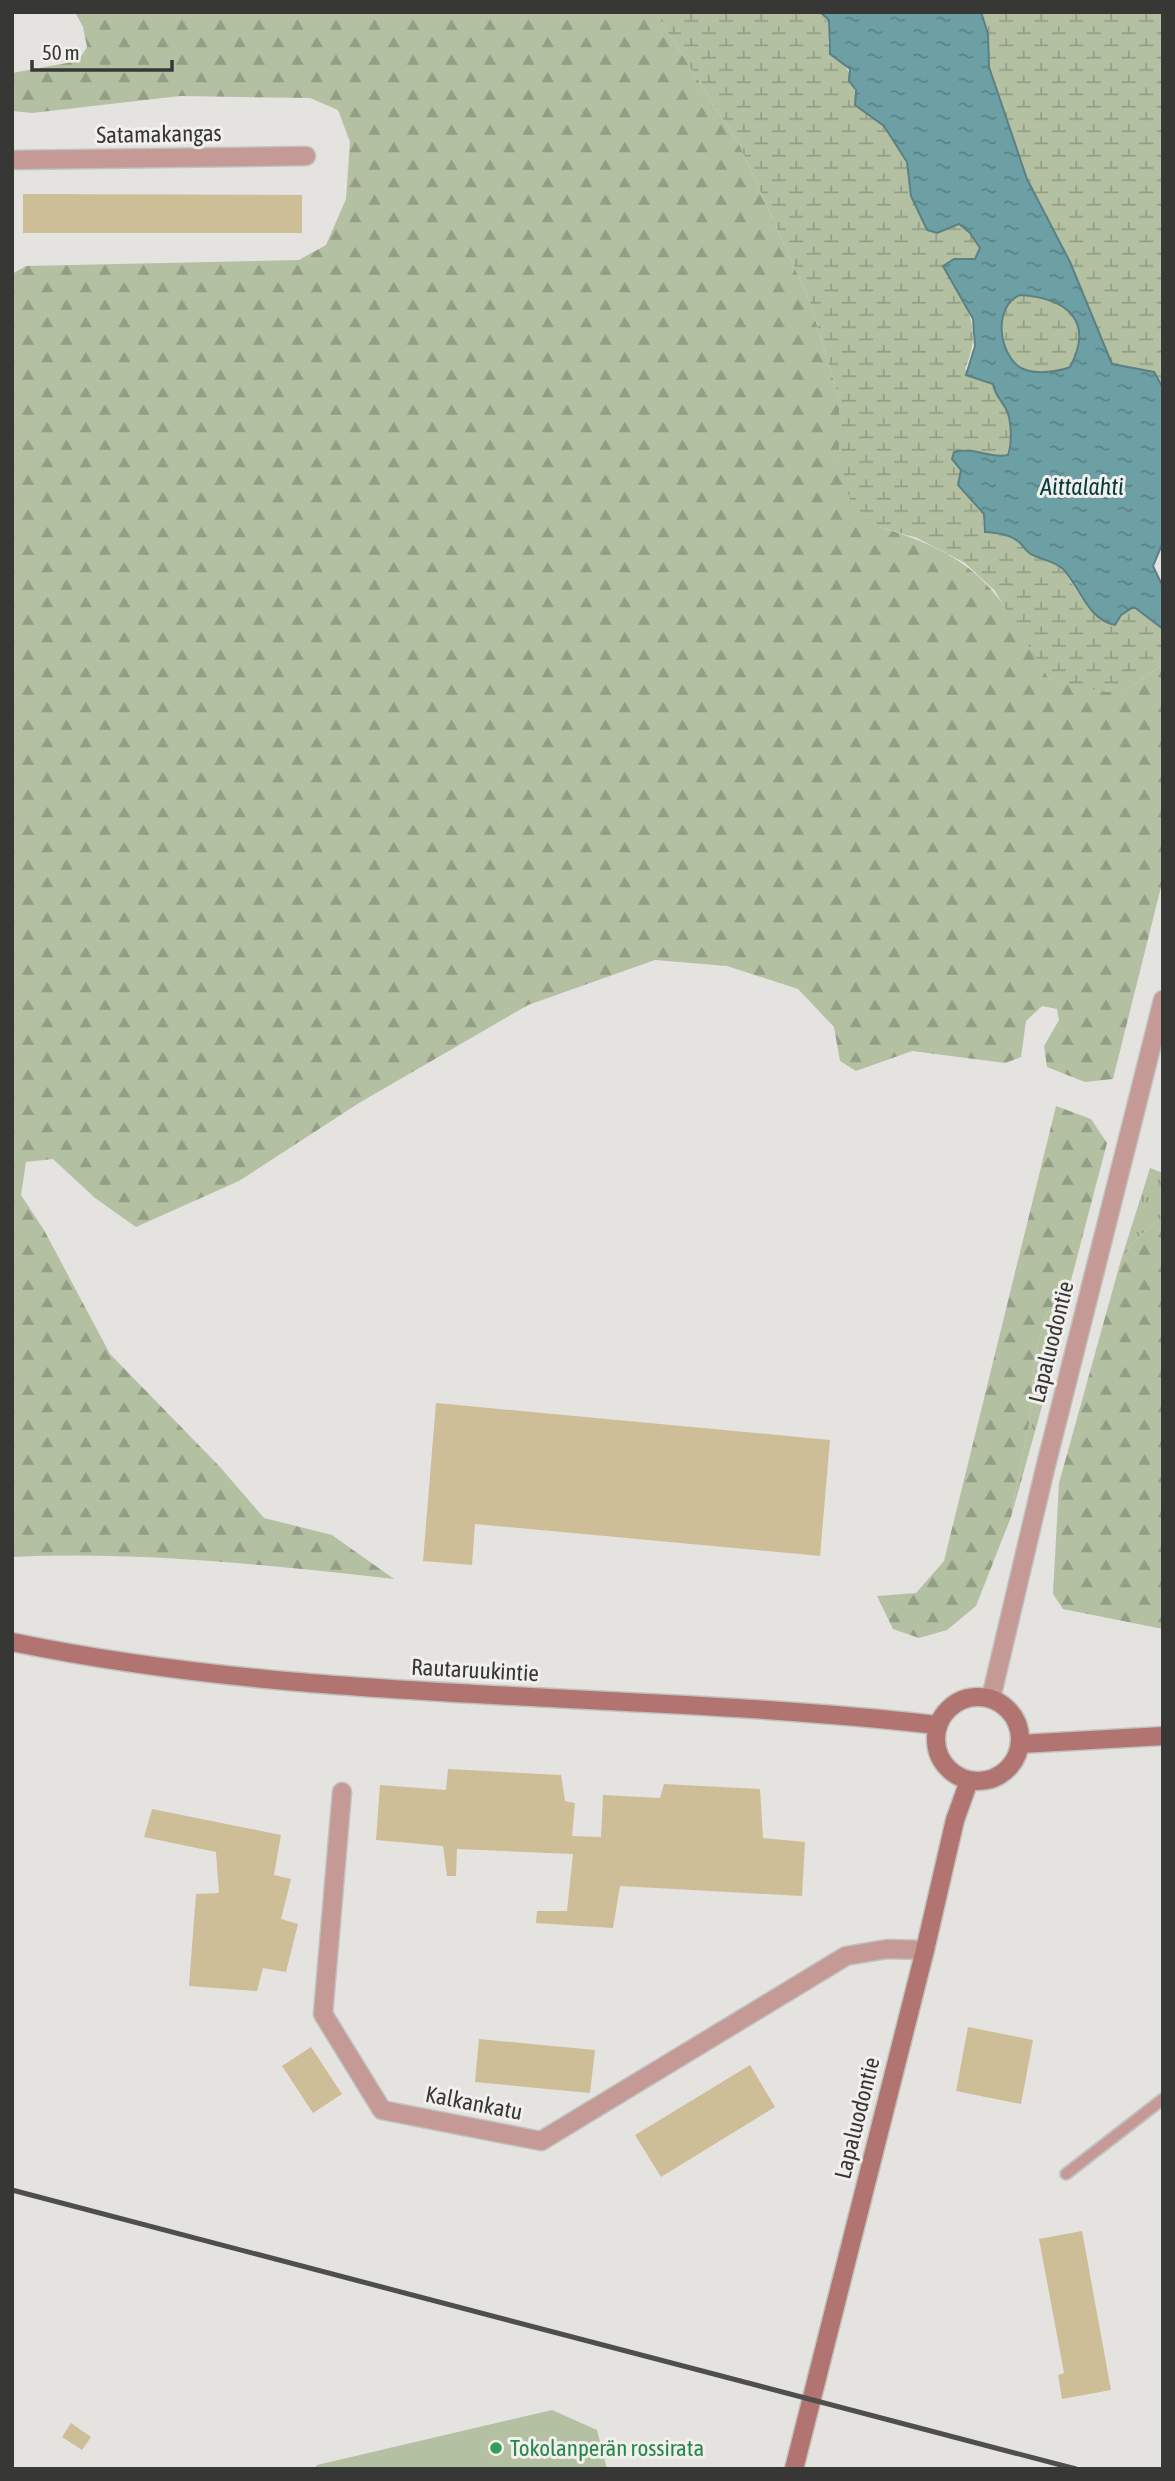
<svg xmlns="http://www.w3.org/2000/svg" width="1175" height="2481" viewBox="0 0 1175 2481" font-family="'Asap Condensed',sans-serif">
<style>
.grass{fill:url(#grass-tufts)}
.forest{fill:url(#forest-firs)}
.wetland{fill:url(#wetland-marsh)}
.pitch{fill:#b3c1a2}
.water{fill:url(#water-ripples);stroke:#5c8083;stroke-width:2;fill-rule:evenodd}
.building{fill:#cdbe97}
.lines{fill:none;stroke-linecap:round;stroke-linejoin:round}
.lane-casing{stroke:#c1c1be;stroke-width:14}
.street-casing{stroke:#c1c1be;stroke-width:21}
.secondary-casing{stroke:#c1c1be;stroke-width:21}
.lane{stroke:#c49996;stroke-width:10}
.street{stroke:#c49996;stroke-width:18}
.secondary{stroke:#b27470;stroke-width:18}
.rail{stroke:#4e4e4d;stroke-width:5}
.leisure-dot{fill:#2e9e5b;stroke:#f2f0ed;stroke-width:2.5}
.labels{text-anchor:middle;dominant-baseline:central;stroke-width:6;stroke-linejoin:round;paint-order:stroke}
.street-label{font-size:23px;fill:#373736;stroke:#f2f0ed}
.leisure-label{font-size:23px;fill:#27864d;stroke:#f2f0ed;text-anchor:start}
.water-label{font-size:24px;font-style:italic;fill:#063a3e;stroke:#f2f0ed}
</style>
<defs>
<pattern id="grass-tufts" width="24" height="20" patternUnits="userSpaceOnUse" patternTransform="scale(1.75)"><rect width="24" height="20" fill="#b3c1a2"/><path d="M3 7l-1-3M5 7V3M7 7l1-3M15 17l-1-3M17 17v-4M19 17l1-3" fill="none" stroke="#929e85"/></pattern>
<pattern id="forest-firs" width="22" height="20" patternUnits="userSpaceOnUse" patternTransform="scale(1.75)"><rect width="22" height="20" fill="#b3c1a2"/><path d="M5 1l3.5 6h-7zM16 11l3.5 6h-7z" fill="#929e85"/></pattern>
<pattern id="wetland-marsh" width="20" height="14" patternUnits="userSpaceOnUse" patternTransform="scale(1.75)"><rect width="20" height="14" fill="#b3c1a2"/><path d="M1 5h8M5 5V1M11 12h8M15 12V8" fill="none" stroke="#929e85"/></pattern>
<pattern id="water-ripples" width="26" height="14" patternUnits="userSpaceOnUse" patternTransform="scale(1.75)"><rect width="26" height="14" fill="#6ca0a4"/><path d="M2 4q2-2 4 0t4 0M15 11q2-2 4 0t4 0" fill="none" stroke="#5a8386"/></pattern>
</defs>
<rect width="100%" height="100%" fill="#e4e3e0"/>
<path class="grass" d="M1150,1168L1163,1173V1217L1137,1238L1121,1260Z
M1069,1288L1046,1392L1011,1517L1029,1423L1035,1356L1045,1317Z"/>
<path class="forest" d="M75,12H655L740,146L810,302L839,399V456L879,527C981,557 999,591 1049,679L1123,692L1163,664V879L1113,1079L1085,1082L1047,1067L1044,1046L1059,1020L1057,1009L1042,1006L1026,1021L1021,1057L1005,1063L912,1051L856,1071L840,1061L834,1027L798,989L727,966L655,960L528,1005L359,1103L239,1181L136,1227L95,1198L53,1159L26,1162L21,1195L44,1230L110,1354L220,1467L264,1518L332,1535L394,1579C267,1565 139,1551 12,1557V274L26,266L299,260L326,245L346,199L350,142L338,110L310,98L180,96L32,113L12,111V73L78,61L87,47L83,27Z
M1056,1106L1091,1119L1107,1143L1069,1288L1045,1317L1035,1356L1029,1423L1011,1517L976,1606L947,1630L919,1638L893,1629L877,1596L916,1593L944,1561Z
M1163,1217V1629L1063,1609L1053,1594L1059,1483L1121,1260L1137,1238Z"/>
<path class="wetland" d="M655,12H820L829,20L828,44C845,64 857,78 855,105L884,126L908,162L911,196L944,227L958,223L970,233L980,248L975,259H954L950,279C970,314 982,328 965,369L993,384C995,396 1001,399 1006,409C1012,420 1012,444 1008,455L997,457L964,449L952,459L961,469L958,485L984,515L983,524L1019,541L1030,554L1051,561L1063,570L1082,599L1121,615L1134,607L1163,629V664L1123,692H1106L1049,679L995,591L965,563L917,538L879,527L851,504L839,456V399L810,302L740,146Z
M981,12H1163V388L1154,372L1112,364L1070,262L1027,179L989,67L988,34Z
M1020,295C1066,298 1094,320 1070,367C1057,372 1034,375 1021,368C999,355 992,307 1020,295Z"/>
<path class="pitch" d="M552,2410L597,2430L607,2469H314L317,2465Z"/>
<path class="water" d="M820,12H981L988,34L989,67L1027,179L1070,262L1112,364L1154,372L1163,388V542L1153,566L1163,587V629L1134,607L1121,615L1115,625C1088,620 1080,587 1063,569C1054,561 1043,560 1033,555C1027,553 1025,548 1021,544C1012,534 998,533 985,532L984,514L958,485L961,470L952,459L954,452C972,446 989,459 1008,455C1012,444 1012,420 1006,409C1001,399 995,396 993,384L966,375L975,346L973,319L943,266L954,259H975L980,248L970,233L959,224L937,233L927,230L911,196L907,162L884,126L855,105L856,90L849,81L850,69L830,54L829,20ZM1020,295C1066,298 1095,320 1070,367C1057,372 1034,375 1021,368C999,355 992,307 1020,295Z"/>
<path class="building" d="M23,194L302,195V233H23Z
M436,1403L830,1440L820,1556L475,1524L472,1565L423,1561Z
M448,1769L561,1775L565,1801L575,1803L572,1836L601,1837L603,1795L660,1798L664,1784L760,1789L763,1838L805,1842L802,1896L620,1886L613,1928L536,1923L537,1911H567L573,1854L457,1849L456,1876H447L443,1846L376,1840L380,1785L446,1790Z
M152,1809L281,1835L274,1875L291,1879L281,1919L298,1924L286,1972L263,1968L257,1991L189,1986L196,1894L219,1893L216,1852L144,1837Z
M968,2027L1033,2040L1021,2104L956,2091Z
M479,2039L595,2050L590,2093L475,2082Z
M311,2047L342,2094L313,2113L282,2066Z
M750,2065L775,2107L661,2177L635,2135Z
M1082,2231L1111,2390L1062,2399L1058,2375L1064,2373L1039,2239Z
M71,2423L91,2437L82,2450L62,2437Z"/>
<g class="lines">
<g class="lane-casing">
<path id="lane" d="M1066,2174L1163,2099"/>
</g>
<g class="street-casing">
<path id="street" d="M12,160L306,156
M991,1698L1045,1469L1163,1000
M342,1792L323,2014L382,2110L541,2141L846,1956L887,1949L925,1950"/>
</g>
<g class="secondary-casing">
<path id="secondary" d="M12,1642C316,1705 630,1690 937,1725
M936 1739a42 42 0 1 1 84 0a42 42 0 1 1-84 0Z
M1020,1744L1163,1736
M794,2469L925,1950L955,1820L969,1781"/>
</g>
<use href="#lane" class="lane"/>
<use href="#street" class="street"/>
<use href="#secondary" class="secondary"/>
<path class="rail" d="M12,2190L1076,2469"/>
</g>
<circle class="leisure-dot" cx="496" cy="2448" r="7"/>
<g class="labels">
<g class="street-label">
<text transform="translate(159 134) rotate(-1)">Satamakangas</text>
<text transform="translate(1051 1342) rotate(-76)">Lapaluodontie</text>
<text transform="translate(475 1670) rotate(3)">Rautaruukintie</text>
<text transform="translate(474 2103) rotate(11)">Kalkankatu</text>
<text transform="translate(857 2118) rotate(-76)">Lapaluodontie</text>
</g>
<g class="leisure-label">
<text x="510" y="2448">Tokolanperän rossirata</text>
</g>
<g class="water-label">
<text x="1082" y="486">Aittalahti</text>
</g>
</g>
<rect width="1175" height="2481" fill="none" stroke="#373736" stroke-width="28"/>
<path d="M32 60v10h140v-10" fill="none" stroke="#373736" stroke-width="3.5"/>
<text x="42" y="60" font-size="21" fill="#373736" stroke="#f2f0ed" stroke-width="5" paint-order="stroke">50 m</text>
</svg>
